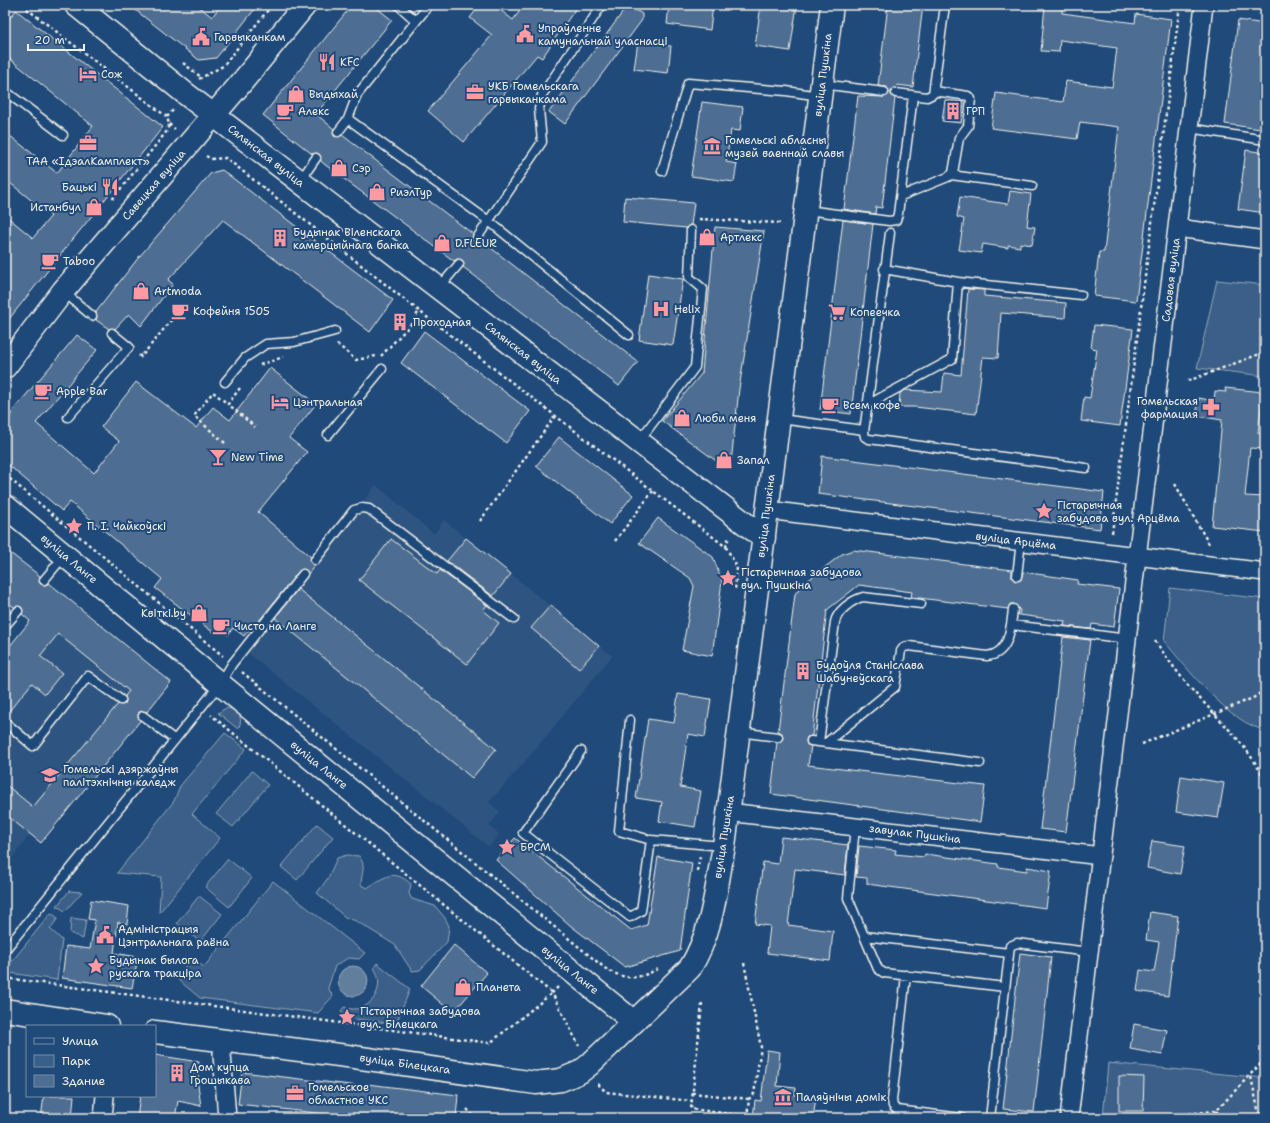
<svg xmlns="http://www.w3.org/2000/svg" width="1270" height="1123" viewBox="0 0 1270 1123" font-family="'Shantell Sans',sans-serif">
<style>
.built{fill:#2d5581}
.green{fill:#3a5f88;stroke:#97a8b8}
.water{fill:#627e9d;stroke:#9cacbb}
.building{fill:#4d6e92;stroke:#f4f1e8}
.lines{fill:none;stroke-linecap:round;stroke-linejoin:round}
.lane-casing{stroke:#f4f1e8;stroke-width:11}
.street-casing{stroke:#f4f1e8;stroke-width:20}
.secondary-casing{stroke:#f4f1e8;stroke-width:25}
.primary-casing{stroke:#f4f1e8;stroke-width:25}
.path{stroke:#f4f1e8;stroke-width:2.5;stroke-dasharray:3 3;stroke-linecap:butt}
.lane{stroke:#1f4a7a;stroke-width:8}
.street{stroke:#1f4a7a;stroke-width:17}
.secondary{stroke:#1f4a7a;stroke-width:22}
.primary{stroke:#1f4a7a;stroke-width:22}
.labels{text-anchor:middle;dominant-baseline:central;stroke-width:4;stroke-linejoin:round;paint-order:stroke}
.poi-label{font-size:11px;fill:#f4f1e8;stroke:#1f4a7a;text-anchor:start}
.street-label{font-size:11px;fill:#f4f1e8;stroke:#1f4a7a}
</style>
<rect width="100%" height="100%" fill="#1f4a7a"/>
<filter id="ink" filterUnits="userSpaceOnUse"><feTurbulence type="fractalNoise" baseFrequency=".025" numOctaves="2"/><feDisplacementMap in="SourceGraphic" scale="8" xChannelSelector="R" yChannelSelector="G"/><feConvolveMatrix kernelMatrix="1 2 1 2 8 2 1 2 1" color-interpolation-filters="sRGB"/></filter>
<g filter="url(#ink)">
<path class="built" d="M376,485L434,534L444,520L466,538L454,553L499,589L511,574L612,656L524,763L489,802L500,812L489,826L499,834L489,847L248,653Z
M56,589L171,682L41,843L30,834L5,867V652Z"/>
<path class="green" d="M1217,280L1265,285V376L1197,368Z
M1170,588L1265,599V730C1230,724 1187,668 1164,641Z
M226,708C239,709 244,718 238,729L218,713Z
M225,733L246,749L192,814L220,838L159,913L161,877L117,873L174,801L180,786Z
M252,771L268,785L233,827L216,814Z
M317,824L333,837L297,880L281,867Z
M347,855L359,856C367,866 361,874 361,885L367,888C385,877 393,868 411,884L409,894L412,899L435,906L445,918L449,926L447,942L420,970L412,971L395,945L356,921L345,917L317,893L328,878L337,858Z
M228,859L252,878L229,907L205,887Z
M273,881L365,953L359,959L348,958L335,966L328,988L333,996L318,1013L200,998L176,978L192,958L204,967Z
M69,891L82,892L65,911L57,906Z
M199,896L222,914L200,942L177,923Z
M51,913L58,918L50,929L62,940L57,980L10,973L9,965Z
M71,918L86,920L83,939L70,933Z
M377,963L410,989L396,1024L347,1018L341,1011L344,1007C368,1017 388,988 374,968Z
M1108,1063L1265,1078V1118H1103Z"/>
<path class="water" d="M338 981a15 15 0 1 1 30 0a15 15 0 1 1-30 0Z"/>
<path class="building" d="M129,5H197L212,17L221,5H258L216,58L199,60Z
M352,5H373L392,20L316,114L334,129L333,134L335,137L342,135L473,234L472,238L474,242L477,243L482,241L638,362L619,386L463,267L464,262L462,260L457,259L454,261L324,164L321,161L319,154L316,153L312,154L263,115Z
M480,5H494L513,20L524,5H578L542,58L537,55L464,142L428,111L492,35L470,18Z
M628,5L642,14V20L565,124L549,112Z
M669,5H713L710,30L667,24Z
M761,5H797L790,51L755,46Z
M888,5H923L913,87L897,85L891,92V95L895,98L882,208L876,207L875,214L844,209L858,96L884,97L889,93L887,87L878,86Z
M1045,5H1062V13L1135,23L1136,14L1171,19L1136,301L1094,296L1099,252H1104L1119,127L1080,122L1077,139L991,128L996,93L1063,102L1066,81L1112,87L1117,48L1060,40L1059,52L1041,51Z
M16,10L163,127L5,324V215L33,238L51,216L5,179V132L57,173L93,126L5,55V24Z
M1238,20L1265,24V96L1261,129L1225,124Z
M638,42L671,46L668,73L634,69Z
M945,100L964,102L961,123L942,121Z
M702,102L743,107L740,131L731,130L726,162L737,164L734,182L691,176Z
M1246,150L1265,153V213L1238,209Z
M222,170L393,300L370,332L223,220L168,280L173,284L141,326L129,314L115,329H109L96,320L97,317L96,312L139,257L211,173Z
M1010,191L1031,194L1027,226L1035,227L1032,245L1020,243V247L1008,245V248L983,244L981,253L959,250L964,219L957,217L960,197L1008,204Z
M625,197L694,203L691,225L686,228L623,222Z
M843,220L873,224L851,414L820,410Z
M715,227L764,231L739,389L731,463L723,466L662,421L702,373Z
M648,274L683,279L673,345L639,340Z
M968,289L984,290V296L1066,303L1065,318L1001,313L998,358L983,357L976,414L915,407H899L900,393L905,390L942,392L944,373L961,375Z
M1094,325L1133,329L1120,426L1081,421L1084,397L1090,398L1097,349L1091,348Z
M424,331L530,411L506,443L401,363Z
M77,335L97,350L36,423L94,473L119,441L101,427L136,382L196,428L213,407L230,420L270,368L316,404L289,438L307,452L258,512L311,557L310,562L315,565L308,574L304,569L299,571L251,631L249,630L244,636L233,628L228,635L218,627L214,633L155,588L162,579L70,502L62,511L5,462V424L15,408Z
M1225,388L1263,392L1258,433L1265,434V449L1250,448L1245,496L1265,497V532L1212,526L1222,420L1196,416L1199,398L1214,401L1215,391L1226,392Z
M559,437L633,495L610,524L536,466Z
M822,456L1104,492L1100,529L818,494Z
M658,518L713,557L722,581L712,656L682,650L694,586L690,578L639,543Z
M466,538L511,574L493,596L447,561Z
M391,539L437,574L440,570L487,605L483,610L499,623L467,664L359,580Z
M5,549L40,576L39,582L41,584L46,585L49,583L171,682L147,712L143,711L139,712L138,716L140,721L41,843L5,814V784L33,807L118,704L121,705L125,704L126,700L125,696L129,691L58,634L40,656L62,673L45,694L32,683L5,716V652L30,621L22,614L23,610L21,607H14L5,600Z
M853,550L1012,570V578L1016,581L1021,580L1023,572L1078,580L1077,584L1119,589L1114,627L1092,624L1091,629L1064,626L1065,621L1019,615L1020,610L1014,604H1010L1008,609L911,597L912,592L859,585L827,610L812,736L807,737L806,741L807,745L811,746L808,765L985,786L980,822L771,794L777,742H780L783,738L782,733L778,731L795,594L802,585L842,554Z
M298,589L496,749L472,778L275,618Z
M551,605L599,646L579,669L531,628Z
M1063,637L1090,640L1066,832L1040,829Z
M678,694L711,699L705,737L688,734L680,787L701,791L695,827L659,821L662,802L636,798L648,719L674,723Z
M1181,776L1224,783L1218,818L1176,812Z
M781,837L848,845L845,875L795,869L788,925L833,931L830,961L767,953L770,926L755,924L763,862L778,864Z
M515,838L631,930L647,925L658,857L692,863L680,951L625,967L571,926L496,860Z
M1152,841L1185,846L1180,874L1147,868Z
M859,846L896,850L895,854L924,857L925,854L998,864V867L1027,871V867L1051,871L1046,908L867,884V878L856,877Z
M91,900L129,906L127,924L118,922L114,953L138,957L132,988L62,978L66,946L90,949L95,920L88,919Z
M1150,912L1178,916L1168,996L1137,991L1140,970L1154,972L1159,942L1146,940Z
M454,945L487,973L453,1013L421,986Z
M1020,953L1051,957L1034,1112L1003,1109Z
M1134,1024L1167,1030L1162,1055L1130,1049Z
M767,1050L780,1052L777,1086L796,1088L795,1095L816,1098L813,1118H753L755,1100L761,1101Z
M155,1055L199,1062L198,1085L201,1106L178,1101L175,1118H137L140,1096H155Z
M242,1072L367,1087V1084L458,1095L456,1118H342V1116L238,1104Z
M1119,1076L1144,1077L1143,1111H1119Z
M44,1096H74L72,1118H41Z"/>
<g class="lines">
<g class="lane-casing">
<path id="lane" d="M398,5L415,20
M822,84L884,92
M5,91L63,135
M896,93L927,97L933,94L945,5
M348,119L490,222L629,335
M1189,128L1265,140
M338,132L348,119L357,95L429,5
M662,171L688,83L786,91L820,96
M951,175L1032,186
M300,181L316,158
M901,196L948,177L953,173L959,138L968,126L971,99L968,96L934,91
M807,210L889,221L896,220L898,214L913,96
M890,233L864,432L865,437L869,439L1086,468
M477,238L542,142L539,109L542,95L602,5
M958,282L1081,295
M439,288L459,264
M64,292L92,316
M225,382L245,358L266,344L294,342L335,331
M867,405L952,359L958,282L884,269
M68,417L129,347L112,333
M780,419L864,430
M328,435L382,369
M639,441L695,367L703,289L689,277L691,230
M315,560L354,510L362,508L369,509L514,619
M1017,576L1021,541
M44,580L64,556
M1011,625L1088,634
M5,626L18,611
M1089,634L1127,639
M143,716L175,740
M630,720L619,831L651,840
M5,722L33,746L88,676L121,700
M739,732L778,737
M811,741L980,763
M819,742L835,622C837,611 852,600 863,597L921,604
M826,743L895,687L901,651L904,647L909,646L987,656C1010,654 1011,626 1013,609
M581,751L523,833L630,917L641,911L651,840L723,846
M855,827L848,898L878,969L884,973L1005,987
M864,936L1009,953
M5,950L220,684L232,664L303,574
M906,975L892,1100L893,1106L897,1110L962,1118
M990,1118L1010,946L1017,943L1089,952"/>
</g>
<g class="street-casing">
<path id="street" d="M1177,228L1265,240
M767,510L1265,572
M728,812L1101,856
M224,1040L222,1054L227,1118
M103,1118L105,1096
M1069,1118L1204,5"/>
</g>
<g class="secondary-casing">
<path id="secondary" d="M76,5L186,94L764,538
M5,506L220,684L634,1022
M5,1010L107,1026
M155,1032L347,1056L536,1083L561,1080L580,1072L589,1065L690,968C713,931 716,888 724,846L832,5"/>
</g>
<g class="primary-casing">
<path id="primary" d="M5,367L63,291L242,82L305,5"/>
</g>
<path class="path" d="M22,5L167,117L169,124L167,131L111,201
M183,63L201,77
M199,79L223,66L272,5
M167,117L174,109
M169,124L175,129
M206,156L211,159L226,158L419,311L726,547L737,567L735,590
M699,219L780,223
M337,344L356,360L376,356
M139,355L141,357L172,319
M381,356L411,324L419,311
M260,365L283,357
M1188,381L1265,352
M240,388L228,404L255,427
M225,443L194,416L213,392L228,404
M5,475L223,656
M1175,484L1209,544
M480,521L555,416
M1112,533L1180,5
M615,541L653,491
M726,547L729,536
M1155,641C1165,655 1175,669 1186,683C1214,716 1245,740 1265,780
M242,672L606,969C626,980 637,980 658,969
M1142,744L1253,698L1265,690
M697,871L700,856
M744,963L761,1047L754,1094L749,1099L747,1118
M5,978L490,1043L552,993L211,715
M558,987L552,993L579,1046
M702,1004L691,1109L747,1116
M1251,1077L1260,1118
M598,1084L606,1092L692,1101
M692,1093L749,1099
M467,1109L475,1118
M1216,1111L1223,1118
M581,1118V1113
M1141,1118L1216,1111L1265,1059"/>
<use href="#lane" class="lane"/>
<use href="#street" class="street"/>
<use href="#secondary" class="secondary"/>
<use href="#primary" class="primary"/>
</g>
</g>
<defs>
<g id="civic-bare" transform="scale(1.38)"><path d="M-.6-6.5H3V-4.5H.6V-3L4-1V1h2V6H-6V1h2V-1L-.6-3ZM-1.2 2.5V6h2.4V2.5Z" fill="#ff9aa2" stroke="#1f4a7a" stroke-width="2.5" paint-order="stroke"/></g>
<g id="restaurant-bare" transform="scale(1.38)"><path d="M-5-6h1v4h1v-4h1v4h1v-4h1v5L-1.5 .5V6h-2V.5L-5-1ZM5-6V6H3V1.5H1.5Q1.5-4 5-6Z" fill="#ff9aa2" stroke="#1f4a7a" stroke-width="2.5" paint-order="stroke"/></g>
<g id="hotel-bare" transform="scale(1.38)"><path d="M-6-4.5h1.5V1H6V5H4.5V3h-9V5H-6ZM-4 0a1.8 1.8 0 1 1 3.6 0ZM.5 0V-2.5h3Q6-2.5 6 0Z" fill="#ff9aa2" stroke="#1f4a7a" stroke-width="2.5" paint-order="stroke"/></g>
<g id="office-bare" transform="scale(1.38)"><path d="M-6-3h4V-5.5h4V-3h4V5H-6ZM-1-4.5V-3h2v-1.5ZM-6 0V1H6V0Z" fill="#ff9aa2" stroke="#1f4a7a" stroke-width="2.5" paint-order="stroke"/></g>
<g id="shop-bare" transform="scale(1.38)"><path d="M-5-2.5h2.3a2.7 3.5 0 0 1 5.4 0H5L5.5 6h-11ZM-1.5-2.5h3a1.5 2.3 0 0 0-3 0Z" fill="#ff9aa2" stroke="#1f4a7a" stroke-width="2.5" paint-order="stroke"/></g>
<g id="cafe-bare" transform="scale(1.38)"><path d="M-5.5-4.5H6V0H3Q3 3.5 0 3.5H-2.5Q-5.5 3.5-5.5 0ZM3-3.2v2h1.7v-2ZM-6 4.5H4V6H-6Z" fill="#ff9aa2" stroke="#1f4a7a" stroke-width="2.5" paint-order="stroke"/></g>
<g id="building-bare" transform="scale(1.38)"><path d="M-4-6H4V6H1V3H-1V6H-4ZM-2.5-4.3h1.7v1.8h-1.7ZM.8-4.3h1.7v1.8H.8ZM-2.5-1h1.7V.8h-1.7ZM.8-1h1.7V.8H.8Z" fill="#ff9aa2" stroke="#1f4a7a" stroke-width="2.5" paint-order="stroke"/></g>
<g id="museum-bare" transform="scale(1.38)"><path d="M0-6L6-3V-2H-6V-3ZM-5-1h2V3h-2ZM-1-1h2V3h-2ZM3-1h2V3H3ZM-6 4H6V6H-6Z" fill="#ff9aa2" stroke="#1f4a7a" stroke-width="2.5" paint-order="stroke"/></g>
<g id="hospital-bare" transform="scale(1.38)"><path d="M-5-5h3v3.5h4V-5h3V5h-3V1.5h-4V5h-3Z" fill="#ff9aa2" stroke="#1f4a7a" stroke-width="2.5" paint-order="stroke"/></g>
<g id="supermarket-bare" transform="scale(1.38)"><path d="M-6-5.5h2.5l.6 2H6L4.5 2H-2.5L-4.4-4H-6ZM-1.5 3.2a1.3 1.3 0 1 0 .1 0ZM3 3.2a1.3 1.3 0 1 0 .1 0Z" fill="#ff9aa2" stroke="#1f4a7a" stroke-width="2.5" paint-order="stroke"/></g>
<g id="pharmacy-bare" transform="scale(1.38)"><path d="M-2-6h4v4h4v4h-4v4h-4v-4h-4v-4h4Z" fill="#ff9aa2" stroke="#1f4a7a" stroke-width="2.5" paint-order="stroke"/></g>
<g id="bar-bare" transform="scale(1.38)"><path d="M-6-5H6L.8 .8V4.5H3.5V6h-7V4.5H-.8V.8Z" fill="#ff9aa2" stroke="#1f4a7a" stroke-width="2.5" paint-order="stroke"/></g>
<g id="sight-bare" transform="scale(1.38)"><path d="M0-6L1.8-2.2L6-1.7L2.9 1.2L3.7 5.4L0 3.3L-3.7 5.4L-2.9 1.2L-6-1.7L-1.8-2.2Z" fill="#ff9aa2" stroke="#1f4a7a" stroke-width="2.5" paint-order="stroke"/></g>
<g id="university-bare" transform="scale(1.38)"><path d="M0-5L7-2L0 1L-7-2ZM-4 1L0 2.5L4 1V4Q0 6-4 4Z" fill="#ff9aa2" stroke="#1f4a7a" stroke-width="2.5" paint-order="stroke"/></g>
</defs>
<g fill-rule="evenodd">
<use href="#civic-bare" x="525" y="34"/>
<use href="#civic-bare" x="201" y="37"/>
<use href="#restaurant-bare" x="327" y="62"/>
<use href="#hotel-bare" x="88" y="74"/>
<use href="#office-bare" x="475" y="92"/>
<use href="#shop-bare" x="296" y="94"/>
<use href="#cafe-bare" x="285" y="111"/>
<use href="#building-bare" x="953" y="111"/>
<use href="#office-bare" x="88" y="143"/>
<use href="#museum-bare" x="712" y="146"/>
<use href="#shop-bare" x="339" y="168"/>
<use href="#restaurant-bare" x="110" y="187"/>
<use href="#shop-bare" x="377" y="192"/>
<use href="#shop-bare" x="94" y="207"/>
<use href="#shop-bare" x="707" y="237"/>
<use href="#building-bare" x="280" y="238"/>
<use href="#shop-bare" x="442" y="243"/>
<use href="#cafe-bare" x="50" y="261"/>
<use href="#shop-bare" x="141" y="291"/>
<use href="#hospital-bare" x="661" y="309"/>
<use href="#cafe-bare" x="180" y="311"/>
<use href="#supermarket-bare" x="837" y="312"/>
<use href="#building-bare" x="400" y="322"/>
<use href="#cafe-bare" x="43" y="391"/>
<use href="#hotel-bare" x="280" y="402"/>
<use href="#cafe-bare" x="830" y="405"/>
<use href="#pharmacy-bare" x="1211" y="407"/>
<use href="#shop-bare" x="682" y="418"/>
<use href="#bar-bare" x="218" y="457"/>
<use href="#shop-bare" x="724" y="460"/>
<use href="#sight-bare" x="1044" y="511"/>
<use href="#sight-bare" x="74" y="526"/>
<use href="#sight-bare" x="728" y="578"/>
<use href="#shop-bare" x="199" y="613"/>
<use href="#cafe-bare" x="221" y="626"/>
<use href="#building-bare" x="803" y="671"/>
<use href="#university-bare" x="50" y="775"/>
<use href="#sight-bare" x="507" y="847"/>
<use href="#civic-bare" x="105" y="935"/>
<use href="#sight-bare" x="96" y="966"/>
<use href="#shop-bare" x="463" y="987"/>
<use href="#sight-bare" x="347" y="1017"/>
<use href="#building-bare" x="177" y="1073"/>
<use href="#office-bare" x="295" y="1093"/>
<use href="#museum-bare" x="783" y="1097"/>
</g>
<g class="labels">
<g class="poi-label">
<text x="538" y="28">Упраўленне<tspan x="538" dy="13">камунальнай уласнасці</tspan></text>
<text x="214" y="37">Гарвыканкам</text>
<text x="340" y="62">KFC</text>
<text x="101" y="74">Сож</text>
<text x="488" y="86">УКБ Гомельскага<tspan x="488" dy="13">гарвыканкама</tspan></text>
<text x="309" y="94">Выдыхай</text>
<text x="298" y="111">Алекс</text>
<text x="966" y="111">ГРП</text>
<text x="725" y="140">Гомельскі абласны<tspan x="725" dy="13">музей ваеннай славы</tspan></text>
<text x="88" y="161" text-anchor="middle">ТАА «ІдэалКамплект»</text>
<text x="352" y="168">Сэр</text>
<text x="97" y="187" text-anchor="end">Бацькі</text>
<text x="390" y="192">РиэлТур</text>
<text x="81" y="207" text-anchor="end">Истанбул</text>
<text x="293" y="232">Будынак Віленскага<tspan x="293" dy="13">камерцыйнага банка</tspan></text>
<text x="720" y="237">Артлекс</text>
<text x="455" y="243">D.FLEUR</text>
<text x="63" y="261">Taboo</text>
<text x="154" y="291">Artmoda</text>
<text x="674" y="309">Helix</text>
<text x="193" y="311">Кофейня 1505</text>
<text x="850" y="312">Копеечка</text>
<text x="413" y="322">Проходная</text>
<text x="56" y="391">Apple Bar</text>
<text x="1198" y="401" text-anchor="end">Гомельская<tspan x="1198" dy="13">фармация</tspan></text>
<text x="293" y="402">Цэнтральная</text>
<text x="843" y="405">Всем кофе</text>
<text x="695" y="418">Люби меня</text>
<text x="231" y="457">New Time</text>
<text x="737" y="460">Запал</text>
<text x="1057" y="505">Гістарычная<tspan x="1057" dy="13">забудова вул. Арцёма</tspan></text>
<text x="87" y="526">П. І. Чайкоўскі</text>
<text x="741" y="572">Гістарычная забудова<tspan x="741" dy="13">вул. Пушкіна</tspan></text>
<text x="186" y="613" text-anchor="end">Квiткi.by</text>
<text x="234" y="626">Чисто на Ланге</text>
<text x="816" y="665">Будоўля Станіслава<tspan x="816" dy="13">Шабунеўскага</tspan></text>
<text x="63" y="769">Гомельскі дзяржаўны<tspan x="63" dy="13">палітэхнічны каледж</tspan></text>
<text x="520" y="847">БРСМ</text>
<text x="118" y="929">Адміністрацыя<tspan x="118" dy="13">Цэнтральнага раёна</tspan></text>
<text x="109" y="960">Будынак былога<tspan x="109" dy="13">рускага тракціра</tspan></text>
<text x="476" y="987">Планета</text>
<text x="360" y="1011">Гістарычная забудова<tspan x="360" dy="13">вул. Білецкага</tspan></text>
<text x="190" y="1067">Дом купца<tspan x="190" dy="13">Грошыкава</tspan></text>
<text x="308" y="1087">Гомельское<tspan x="308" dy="13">областное УКС</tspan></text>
<text x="796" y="1097">Паляўнічы домік</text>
</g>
<g class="street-label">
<text transform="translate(823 75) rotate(-83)">вуліца Пушкіна</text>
<text transform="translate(266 156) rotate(38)">Сялянская вуліца</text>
<text transform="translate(154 185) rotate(-49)">Савецкая вуліца</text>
<text transform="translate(1171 280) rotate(-83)">Садовая вуліца</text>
<text transform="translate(523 353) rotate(38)">Сялянская вуліца</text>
<text transform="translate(766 516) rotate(-83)">вуліца Пушкіна</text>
<text transform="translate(1016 541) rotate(7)">вуліца Арцёма</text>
<text transform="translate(69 559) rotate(40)">вуліца Ланге</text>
<text transform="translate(319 765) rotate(39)">вуліца Ланге</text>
<text transform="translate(915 834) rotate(7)">завулак Пушкіна</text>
<text transform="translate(724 837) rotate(-81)">вуліца Пушкіна</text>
<text transform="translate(570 970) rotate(39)">вуліца Ланге</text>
<text transform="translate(405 1064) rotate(8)">вуліца Білецкага</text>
</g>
</g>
<rect width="1270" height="1123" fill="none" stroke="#1f4a7a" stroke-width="20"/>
<rect x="10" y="10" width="1250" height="1103" fill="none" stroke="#f4f1e8" stroke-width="1.5" filter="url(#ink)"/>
<rect x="26" y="1025" width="130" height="72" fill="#1f4a7a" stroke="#748da6"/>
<rect x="34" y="1038" width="20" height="6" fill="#1f4a7a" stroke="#748da6"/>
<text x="62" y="1045" font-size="12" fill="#f4f1e8">Улица</text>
<rect x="34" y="1055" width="20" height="12" fill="#3a5f88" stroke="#748da6"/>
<text x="62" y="1065" font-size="12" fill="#f4f1e8">Парк</text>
<rect x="34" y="1075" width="20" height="12" fill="#4d6e92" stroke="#748da6"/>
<text x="62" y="1085" font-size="12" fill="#f4f1e8">Здание</text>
<path d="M28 44v6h56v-6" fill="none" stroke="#f4f1e8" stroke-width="2"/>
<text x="34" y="44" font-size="12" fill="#f4f1e8" stroke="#1f4a7a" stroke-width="3" paint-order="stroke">20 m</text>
</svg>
